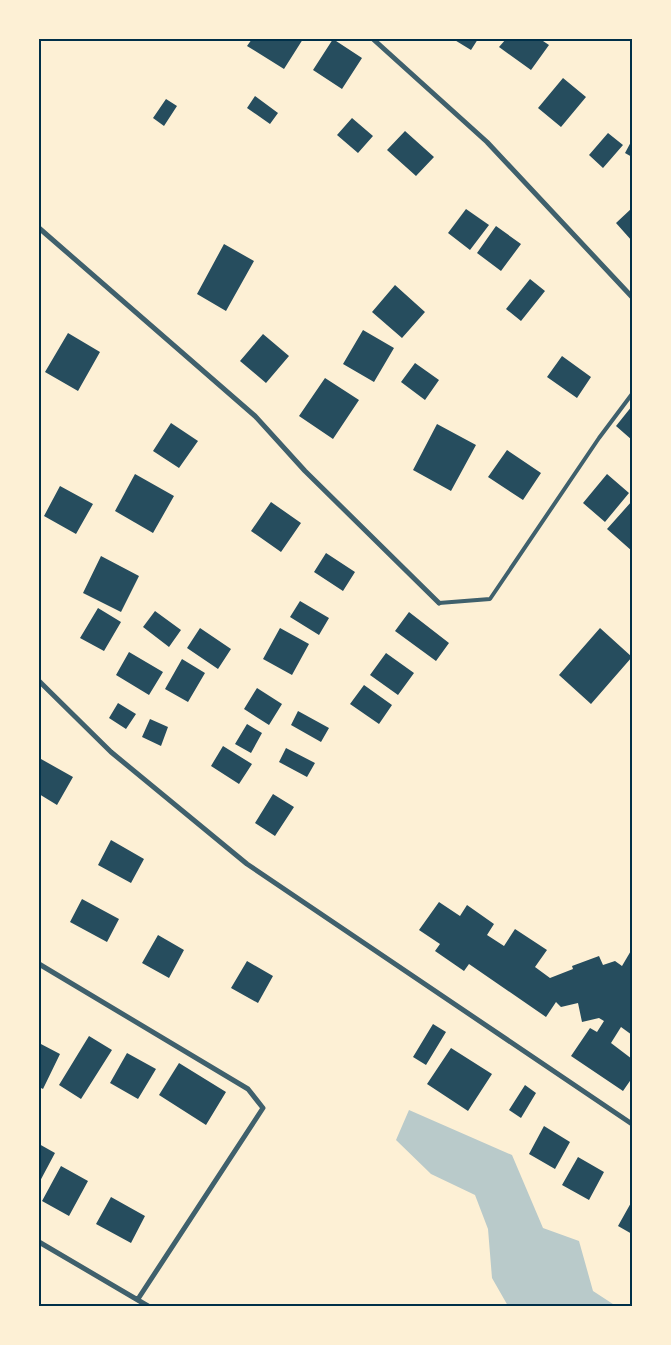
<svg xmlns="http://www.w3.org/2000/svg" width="671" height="1345" viewBox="0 0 671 1345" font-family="Helvetica,sans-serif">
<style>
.green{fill:#b9caca}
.building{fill:#264d5e}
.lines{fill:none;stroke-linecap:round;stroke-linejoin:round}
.service{stroke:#3f606c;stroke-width:4}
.minor{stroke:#3f606c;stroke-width:5}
.neatline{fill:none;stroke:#003049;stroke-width:2}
</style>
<rect width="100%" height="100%" fill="#fdf0d5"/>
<path class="green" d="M409,1110L512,1155L543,1228L579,1241L593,1291L616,1306H508L492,1278L488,1229L475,1195L431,1174L396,1140Z"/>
<path class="building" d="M252,39H303L284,69L247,46Z
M333,39L362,58L342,89L313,70Z
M453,39H478L471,50Z
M506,39H540L549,45L531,70L499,47Z
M563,78L586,97L561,127L538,108Z
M255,96L278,113L270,124L247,108Z
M166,99L177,106L164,126L153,118Z
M352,118L373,136L358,153L337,135Z
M405,131L434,157L416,176L387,150Z
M608,133L623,145L603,168L589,155Z
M632,140V157L625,153Z
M632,208V241L616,223Z
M466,209L489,225L470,250L448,233Z
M496,226L521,244L501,271L477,253Z
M224,244L254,261L226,311L197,294Z
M530,279L545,291L521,321L506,309Z
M395,285L425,312L402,338L372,312Z
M363,330L394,348L374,382L343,364Z
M68,333L100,352L78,391L45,372Z
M263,334L289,356L266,383L240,361Z
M562,356L591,377L577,398L547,377Z
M415,363L439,380L425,400L401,382Z
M325,378L359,400L333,439L299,416Z
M632,406V440L616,426Z
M171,423L198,441L179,468L153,451Z
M437,424L476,445L451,491L413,470Z
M507,450L541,473L523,500L488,477Z
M135,474L174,496L153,533L115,511Z
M607,474L629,493L605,522L583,503Z
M60,486L93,504L76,534L44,516Z
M632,501V551L607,529Z
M271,502L301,523L281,552L251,531Z
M326,553L355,572L343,591L314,572Z
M101,556L139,576L121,612L83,593Z
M300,601L329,618L319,635L290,617Z
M98,608L121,622L104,651L80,638Z
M155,611L181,630L169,647L143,627Z
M409,612L449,643L436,661L395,631Z
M200,628L231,649L218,669L187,648Z
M280,628L309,644L292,675L263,659Z
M600,628L632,657L591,704L559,675Z
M129,652L163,672L149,695L116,675Z
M386,653L414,673L398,695L370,675Z
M182,659L205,673L188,702L165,689Z
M364,685L392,705L379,724L350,704Z
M257,688L282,704L269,725L244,709Z
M118,703L136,714L126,729L109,718Z
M298,711L329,728L321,742L291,725Z
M150,719L168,727L161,746L142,737Z
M247,724L262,733L251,753L235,744Z
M223,746L252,764L239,784L211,766Z
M286,748L315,763L307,777L279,762Z
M41,759L73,777L57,805L39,794V763Z
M273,794L294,807L275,836L255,823Z
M111,840L144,859L131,883L98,865Z
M82,899L119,919L107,942L70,922Z
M439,902L460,916L467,905L494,924L487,935L504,946L515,929L547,950L535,967L550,978L573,969L572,966L599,956L603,965L615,961L622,966L632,949V1035L621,1027L611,1043L632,1059V1078L623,1091L571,1056L590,1028L597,1032L604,1021L599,1018L582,1022L578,1003L561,1007L556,1002L546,1017L469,964L464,971L435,951L440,944L419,930Z
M158,935L184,950L169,978L142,963Z
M247,961L273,976L258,1003L231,988Z
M433,1024L446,1032L426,1065L413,1057Z
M89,1036L112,1050L81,1099L59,1085Z
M39,1043L60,1054L43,1089L39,1087Z
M451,1048L492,1074L468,1111L427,1084Z
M127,1053L156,1069L138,1099L110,1083Z
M179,1063L226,1092L206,1125L159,1095Z
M525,1085L536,1093L521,1118L509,1110Z
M544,1126L570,1142L555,1169L529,1154Z
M39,1144L55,1153L39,1183Z
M578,1157L604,1172L589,1200L562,1185Z
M61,1166L88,1181L69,1216L42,1201Z
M111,1197L145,1216L131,1243L96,1224Z
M632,1201V1234L618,1226Z"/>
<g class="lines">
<path class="service" d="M439,603L490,599L599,438L632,394"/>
<path class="minor" d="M373,39L487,142L632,297
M39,228L255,416L305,471L439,603
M39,681L111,752L247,864L632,1124
M39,964L248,1089L263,1108L138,1299
M39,1242L148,1306"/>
</g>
<rect width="671" height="1345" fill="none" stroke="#fdf0d5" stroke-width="80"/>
<rect x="40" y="40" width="591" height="1265" class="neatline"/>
</svg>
